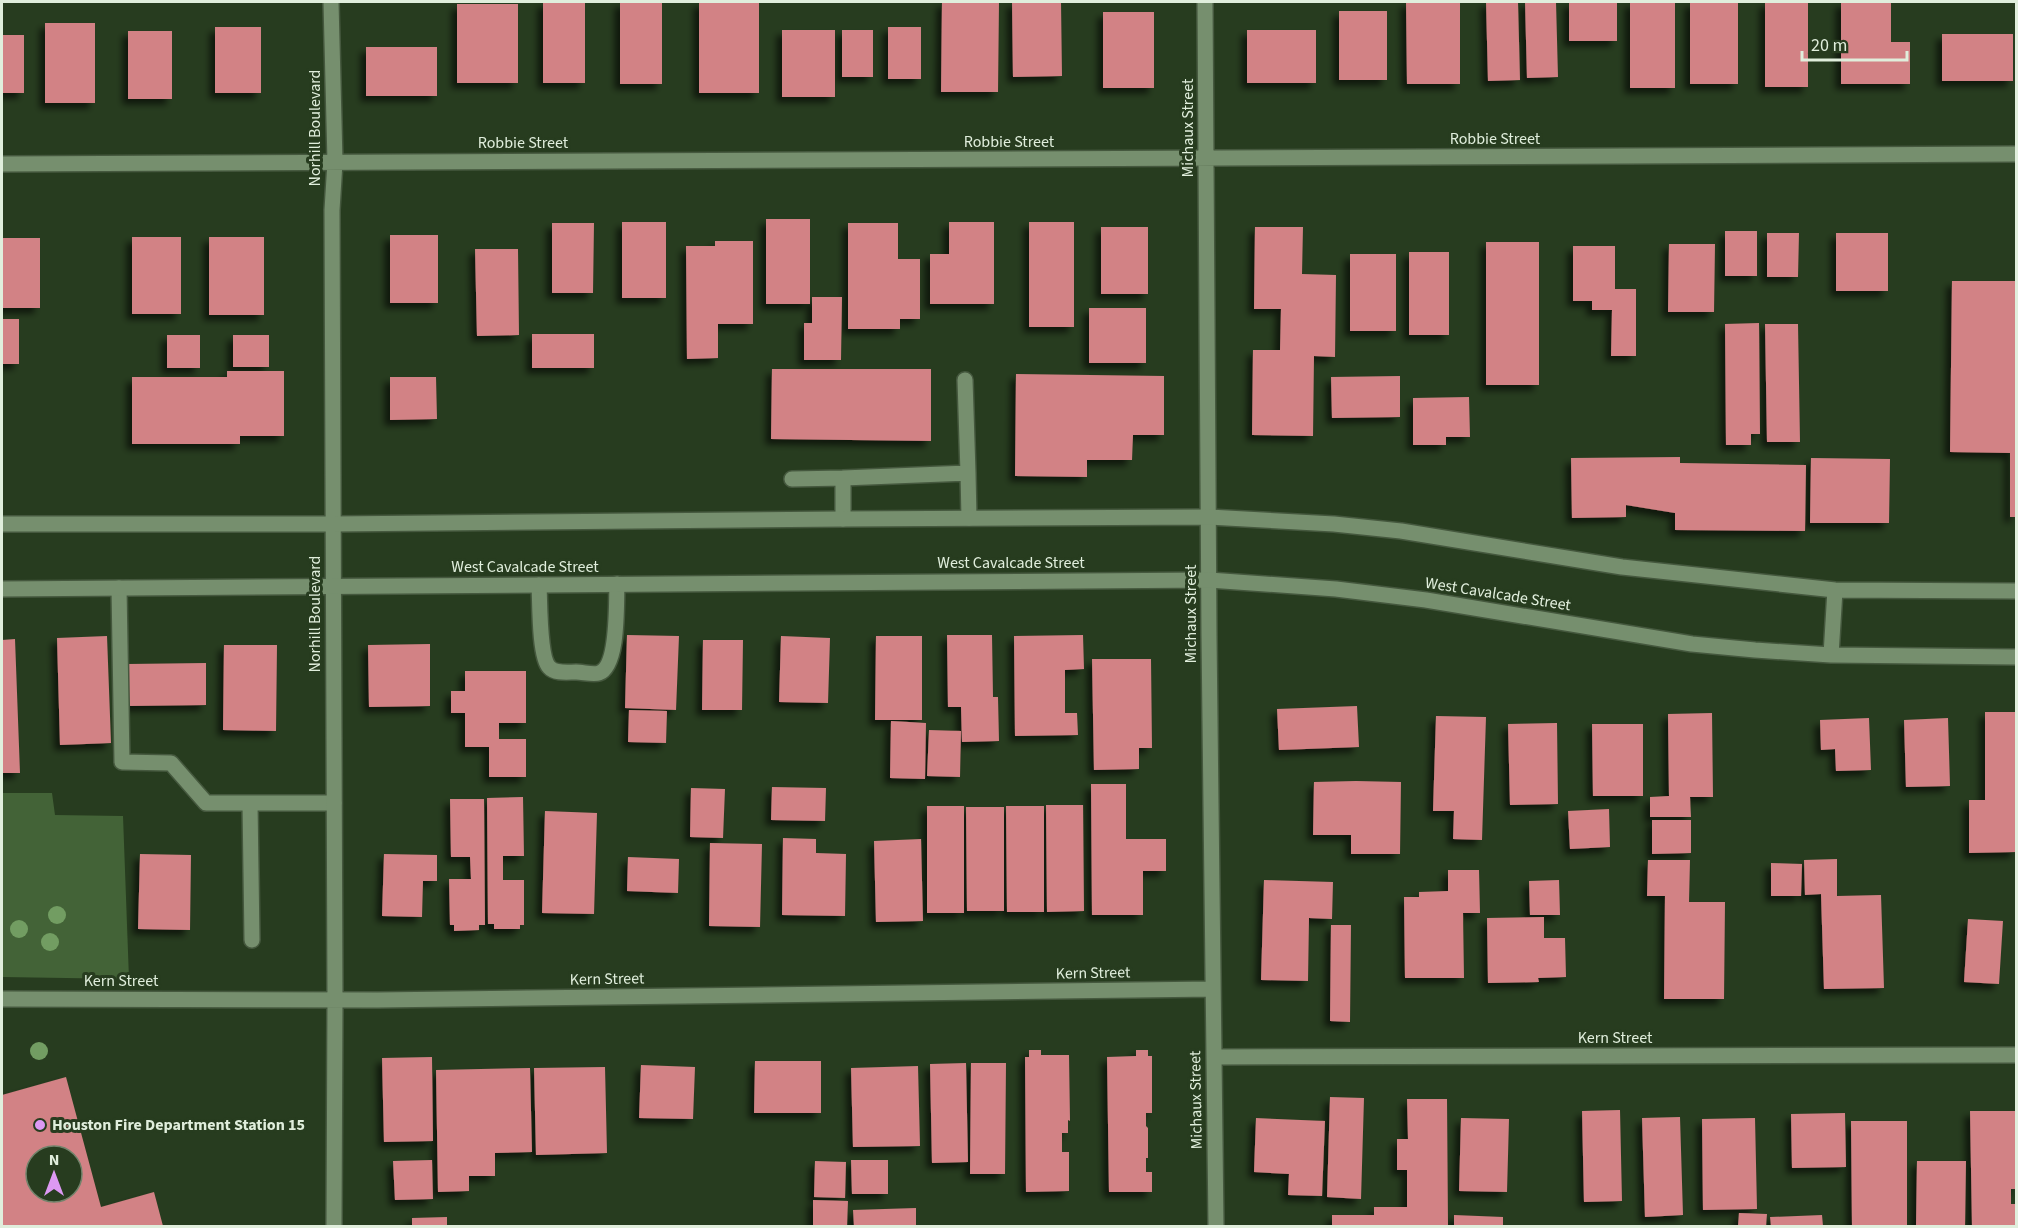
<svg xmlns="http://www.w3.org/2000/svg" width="2018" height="1228" viewBox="0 0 2018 1228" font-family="'Source Sans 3',sans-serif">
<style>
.green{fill:#436337}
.building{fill:#d28285;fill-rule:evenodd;filter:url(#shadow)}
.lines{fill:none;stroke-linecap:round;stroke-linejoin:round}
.lane-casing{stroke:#45583e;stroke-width:18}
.street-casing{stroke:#45583e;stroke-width:18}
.secondary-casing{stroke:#45583e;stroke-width:18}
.lane{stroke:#768f6e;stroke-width:15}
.street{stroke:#768f6e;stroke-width:15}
.secondary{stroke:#768f6e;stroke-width:15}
.tree{fill:#729d62}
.poi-dot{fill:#dd99f3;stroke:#273c1f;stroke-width:2}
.labels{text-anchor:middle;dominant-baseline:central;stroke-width:6;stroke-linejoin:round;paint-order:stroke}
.street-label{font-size:16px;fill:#e0eedc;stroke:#273c1f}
.poi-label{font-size:16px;font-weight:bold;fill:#e0eedc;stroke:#273c1f;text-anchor:start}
</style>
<defs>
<filter id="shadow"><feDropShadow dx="-5.5" dy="5.5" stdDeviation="3" flood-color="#0009"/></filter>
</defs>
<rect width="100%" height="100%" fill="#273c1f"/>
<path class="green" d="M2,793H52L55,815L123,816L129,979L2,977Z"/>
<path class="building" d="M543,2H585V83H543Z
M620,2H662V84H620Z
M699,2H759V93H699Z
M942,2H999L998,92H941Z
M1012,2H1061L1062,76L1013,77Z
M1406,2H1460V84H1407Z
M1486,2H1518L1520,80L1488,81Z
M1525,2H1556L1558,77L1527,78Z
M1569,2H1617V41H1569Z
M1630,2H1675V88H1630Z
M1690,2H1738V84H1690Z
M1765,2H1808V87H1765Z
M1841,2H1891V42H1910V84H1841Z
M457,4H518V83H457Z
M1339,11H1387V80H1339Z
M1103,12H1154V88H1103Z
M45,23H95V103H45Z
M215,27H261V93H215Z
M888,27H921V79H888Z
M782,30H835V97H782Z
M842,30H873V77H842Z
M1247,30H1316V83H1247Z
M128,31H172V99H128Z
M1942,34H2013V81H1942Z
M2,35H24V93H2Z
M366,47H437V96H366Z
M766,219H810V304H766Z
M622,222H666V298H622Z
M949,222H994V304H930V254H949Z
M1029,222H1074V327H1029Z
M552,223H594L593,293H552Z
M848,223H898V259H920V319H900V329H848Z
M1101,227H1148V294H1101Z
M1255,227H1303L1302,274L1336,275L1335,357L1314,356L1313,436L1252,435L1253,350H1280L1281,309H1254Z
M1725,231H1757V276H1725Z
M1767,233H1799L1798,277H1767Z
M1836,233H1888V291H1836Z
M390,235H438V303H390Z
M132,237H181V314H132Z
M209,237H264V315H209Z
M2,238H40V308H2Z
M715,241H753V324H718V358L687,359L686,246H715Z
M1486,242H1539V385H1486Z
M1669,244H1715L1714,312H1668Z
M1573,246H1615V289H1636V356H1611L1612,310H1592V301H1573Z
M475,249H518L519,335L477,336Z
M1409,252H1449V335H1409Z
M1350,254H1396V331H1350Z
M1952,281H2016V517H2010V453L1950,452Z
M812,297H842L841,360H804V323H812Z
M1089,308H1146V363H1089Z
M2,319H19V364H2Z
M1759,323L1760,434H1751V445H1726L1725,324Z
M1765,324H1798L1800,442H1767Z
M532,334H594V368H532Z
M167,335H200V368H167Z
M233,335H269V367H233Z
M772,369H931V441L771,439Z
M227,371H284V436H240V444H132V377H227Z
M1016,374L1164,376V435H1133L1132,460H1087V477L1015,476Z
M1400,376V417L1332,418L1331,377Z
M390,377H436L437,419L390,420Z
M1469,397L1470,437H1446V445H1413V398Z
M1680,457V463L1806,465L1805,531L1675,530V513L1626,505V517L1572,518L1571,458Z
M1811,458L1890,459L1889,523H1810Z
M627,635L679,636L676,710L625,708Z
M947,635H992L993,697H998L999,741L962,742L961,707H948Z
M1083,635L1084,669L1065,670V713H1077L1078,735L1015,736L1014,636Z
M107,636L111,743L60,745L57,638Z
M781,636L830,638L828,703L779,702Z
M876,636H922V720H875Z
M15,639L20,773H2V640Z
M703,640H743L742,710H702Z
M430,644V706L369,707L368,645Z
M224,645H277L276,731L223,730Z
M1092,659H1151L1152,748H1139V769L1094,770Z
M206,663V705L129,706L128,664Z
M465,671H526V723H499V739H526V777H489V747H465V713H451V691H465Z
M1357,706L1359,747L1279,750L1277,709Z
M629,710L667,711L666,743L628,742Z
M1985,712H2016V852L1969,853V800H1985Z
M1712,713L1713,797H1690L1691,817H1650V797L1669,796L1668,714Z
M1436,716L1486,717L1482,840L1453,839L1454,811H1433Z
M1869,718L1871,770L1836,771L1835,749L1821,750L1820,720Z
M1948,718L1950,786L1906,787L1904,720Z
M891,721L926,723L925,779L890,778Z
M1557,723L1558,804L1510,805L1508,724Z
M1592,724H1643V796H1593Z
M929,730L961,731L960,777L927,776Z
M1356,781L1401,782L1400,854H1351V835H1313L1314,782Z
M1091,784H1126V839H1166V871H1143V915H1092Z
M772,787L826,788L825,821L771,820Z
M691,788L725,789L723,838L690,837Z
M523,797L524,856H503V880H524V925H520V929H494V924H488L487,798Z
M450,799H484L485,925H479V930L454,931V925H450L449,879H471L470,857H451Z
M1046,805H1083L1084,911L1047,912Z
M927,806H964V913H927Z
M1006,806H1044V912H1007Z
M966,807H1004V911H967Z
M1609,809L1610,847L1570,849L1568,811Z
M545,811L597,813L594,914L542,913Z
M1652,820H1691V853L1652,854Z
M783,838L816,839V853L846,854L845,916L782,915Z
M921,839L923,921L876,922L874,841Z
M710,843L762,844L760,927L709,926Z
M140,854L191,855L190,930L138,929Z
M384,854L437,855V881H423L422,917L382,916Z
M628,857L679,859L678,893L627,891Z
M1837,859V896L1881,895L1884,988L1824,989L1821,894L1805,895L1804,860Z
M1648,860H1690L1689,902H1725L1724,999H1664L1665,896H1647Z
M1771,863L1802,864L1801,896H1771Z
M1448,870H1479L1480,913H1463L1464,978H1405L1404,897H1419V892L1448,891Z
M1264,880L1333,882L1332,919L1309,918L1308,981L1261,980Z
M1559,880L1560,915H1530L1529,881Z
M1544,917V938H1565L1566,977L1538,978L1539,982L1488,983L1487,918Z
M1968,919L2003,921L1999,984L1964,982Z
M1331,925H1351L1350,1022L1330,1021Z
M1029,1050H1041V1055H1069L1070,1121L1068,1120V1133H1062V1152H1069V1191L1026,1192L1025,1057H1029Z
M1136,1050H1148V1056H1152V1113H1146V1126L1148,1128V1158H1146V1172H1152V1192H1109L1107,1057L1136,1056Z
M432,1057L433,1141L384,1142L382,1058Z
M755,1061H821V1113H754Z
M966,1063L968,1162L932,1163L930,1064Z
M971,1063H1006L1005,1174H970Z
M641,1065L695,1067L693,1119L639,1118Z
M918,1066L920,1146L853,1147L851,1068Z
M605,1067L607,1153L536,1155L534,1068Z
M530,1068L532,1152L495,1153V1176H469V1191L438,1192L436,1070Z
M66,1077L101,1207L154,1192L163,1226H2V1095ZM36,1156H72V1192H36Z
M1330,1097L1364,1098L1361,1199L1327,1197Z
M1407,1099H1447L1448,1226H1332V1215H1374V1207H1407V1170H1397V1139H1408Z
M1620,1110L1622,1201L1584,1202L1582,1111Z
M1970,1111H2016V1189H2011V1204H2016V1226H1972Z
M1845,1113L1846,1167L1792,1168L1791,1114Z
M1680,1117L1683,1215L1645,1217L1642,1118Z
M1256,1118L1325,1121L1322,1196L1288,1195L1289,1174L1254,1172Z
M1461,1118L1509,1119L1507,1192L1459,1191Z
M1755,1118L1757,1209L1703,1210L1702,1119Z
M1851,1121H1907V1226H1852Z
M432,1160L433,1199L395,1200L393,1161Z
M851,1160H888V1194H852Z
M815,1161L846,1162L845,1198L814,1197Z
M1917,1161H1966L1965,1226H1916Z
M813,1200L848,1201L847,1226H813Z
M916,1208V1226H854L853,1210Z
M1739,1213L1767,1214L1766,1226H1738Z
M1454,1215L1503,1217V1226H1454Z
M1822,1215L1823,1226H1771L1770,1217Z
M447,1217V1226H412V1218Z"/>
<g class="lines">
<g class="lane-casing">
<path id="lane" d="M968,473L969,518
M843,478L968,473L965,380
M792,479L843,478V519
M539,585C540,602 539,656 549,667C555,674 568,672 576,672C583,672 593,675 599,673C619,666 616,602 617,584
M119,588L122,762L171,763L206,803H334
M250,803L252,940"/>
</g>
<g class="street-casing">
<path id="street" d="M331,2L335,162L332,210L335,1000L334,1226
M1205,2L1209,636L1216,1226
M2,164L2016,154
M2,999L378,1000L1213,989
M1214,1057L2016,1055"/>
</g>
<g class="secondary-casing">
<path id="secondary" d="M2,524H333L843,519L1209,517L1334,524L1401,531L1622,567L1835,590L2016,591
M2,589L1209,580L1336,589L1426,600L1692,644L1755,650L1831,655L2016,657
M1831,655L1835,590"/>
</g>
<use href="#lane" class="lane"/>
<use href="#street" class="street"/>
<use href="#secondary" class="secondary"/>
</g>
<g class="tree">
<circle cx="57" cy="915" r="9"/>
<circle cx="19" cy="929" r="9"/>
<circle cx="50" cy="942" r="9"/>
<circle cx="39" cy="1051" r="9"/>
</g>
<circle class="poi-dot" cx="40" cy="1125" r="6"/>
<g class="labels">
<g class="street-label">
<text transform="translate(315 128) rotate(-90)">Norhill Boulevard</text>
<text transform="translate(1188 128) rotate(-90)">Michaux Street</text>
<text x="1495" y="139">Robbie Street</text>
<text x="1009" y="142">Robbie Street</text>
<text x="523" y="143">Robbie Street</text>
<text x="1011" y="563">West Cavalcade Street</text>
<text x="525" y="567">West Cavalcade Street</text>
<text transform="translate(1498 594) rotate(9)">West Cavalcade Street</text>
<text transform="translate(315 614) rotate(-90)">Norhill Boulevard</text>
<text transform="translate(1191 614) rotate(-90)">Michaux Street</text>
<text transform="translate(1093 973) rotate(-1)">Kern Street</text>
<text transform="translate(607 979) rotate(-1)">Kern Street</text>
<text x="121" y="981">Kern Street</text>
<text x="1615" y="1038">Kern Street</text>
<text transform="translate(1196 1100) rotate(-91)">Michaux Street</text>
</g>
<g class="poi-label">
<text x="52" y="1125">Houston Fire Department Station 15</text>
</g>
</g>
<rect width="2018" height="1228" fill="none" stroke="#e0eedc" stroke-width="6"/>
<g transform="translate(54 1174)"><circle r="28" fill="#273c1f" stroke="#71836b" stroke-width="1.5"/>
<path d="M0-4.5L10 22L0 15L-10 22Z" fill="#dd99f3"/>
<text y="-9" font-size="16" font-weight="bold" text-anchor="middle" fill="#e0eedc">N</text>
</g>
<path d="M1802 51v9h105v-9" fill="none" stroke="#e0eedc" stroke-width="3"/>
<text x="1811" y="51" font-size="18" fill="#e0eedc" stroke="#273c1f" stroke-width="4.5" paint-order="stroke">20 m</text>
</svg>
